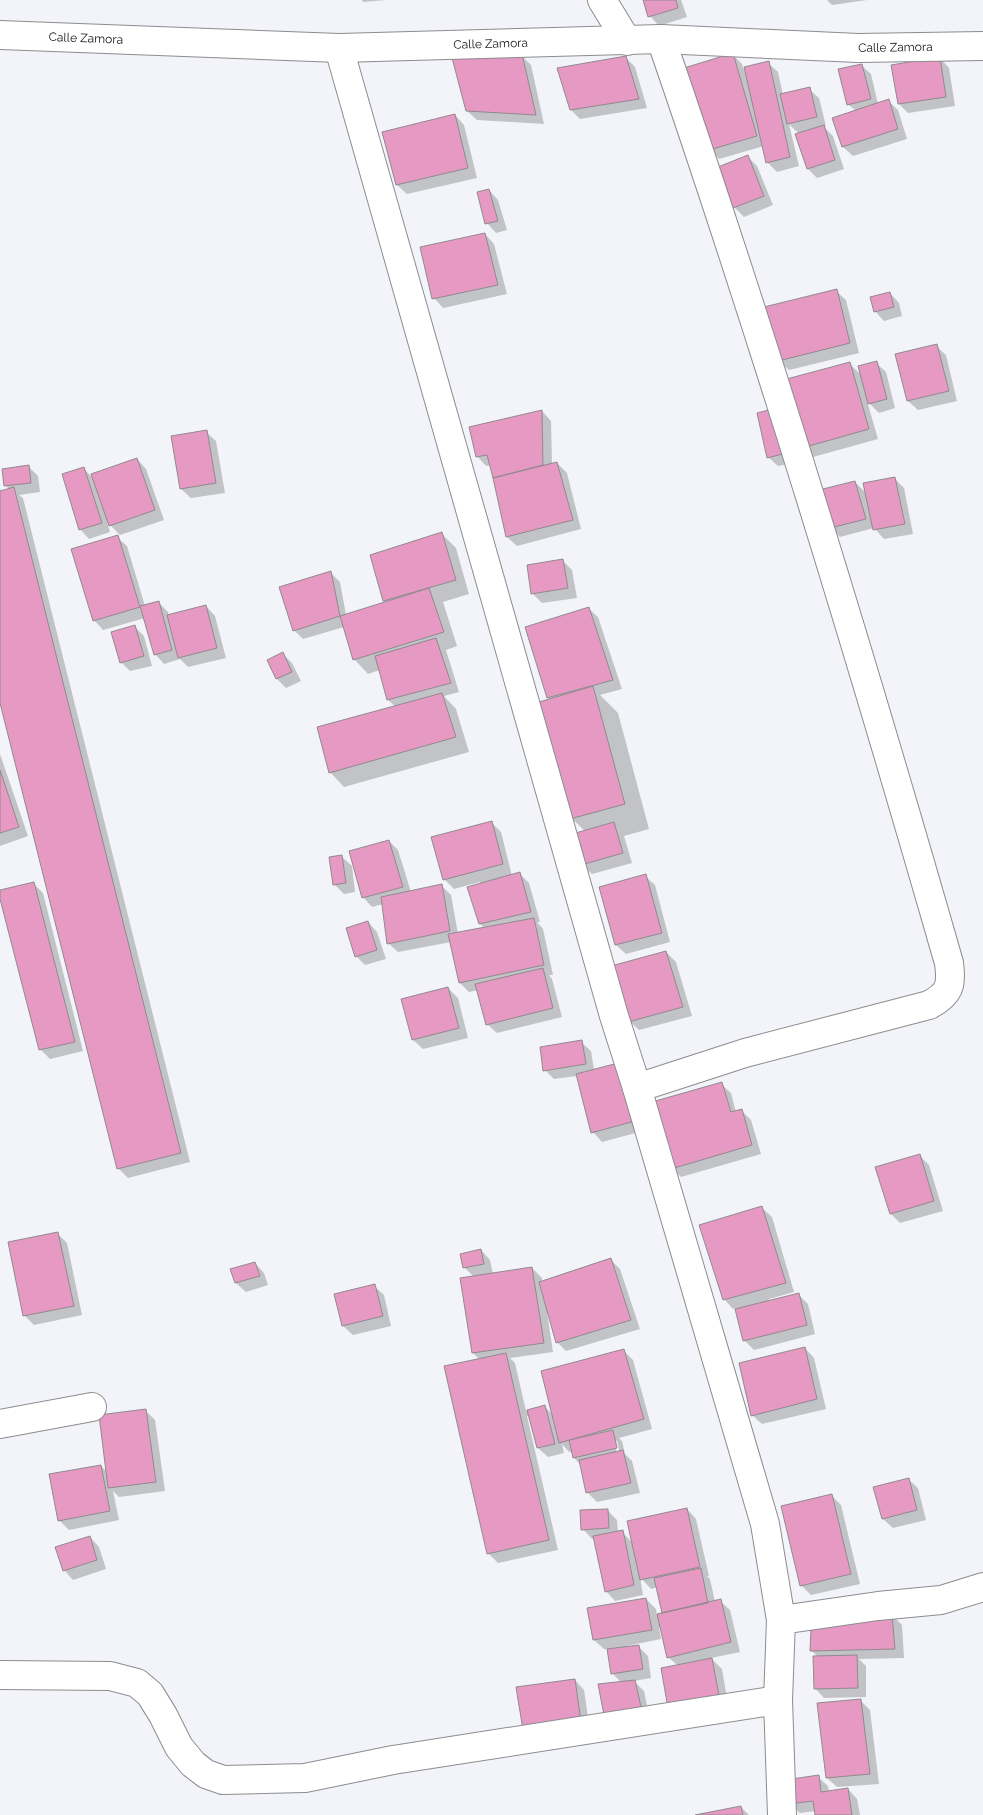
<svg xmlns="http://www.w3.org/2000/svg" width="983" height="1815" viewBox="0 0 983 1815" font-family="Raleway,sans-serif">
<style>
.shadow{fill:#0003;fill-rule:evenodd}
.building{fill:#e699c3;stroke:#908a8d}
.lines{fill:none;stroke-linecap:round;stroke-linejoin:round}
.minor-casing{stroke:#8c8c91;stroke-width:30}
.minor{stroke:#fff;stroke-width:28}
.labels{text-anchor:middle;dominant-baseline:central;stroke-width:4;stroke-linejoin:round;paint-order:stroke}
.street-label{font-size:12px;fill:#171719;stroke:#fff}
</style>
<rect width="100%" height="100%" fill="#f3f4f9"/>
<path class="shadow" d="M362,0H386L363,2Z
M644,0H681L687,17L659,26L650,16Z
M827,0H867L832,5Z
M521,55L531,65L544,124L477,120L467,111Z
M733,55L742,64L746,76L768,63L778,72L783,95L809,89L819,98L826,126L824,127L833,136L844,169L817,178L808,169L799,134L789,124L799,166L777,172L767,162L764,146L719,159L710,149Z
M625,57L635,67L647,108L580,119L571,110Z
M940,58L949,68L955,106L908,113L899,104Z
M861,65L871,74L878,104L888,101L898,110L907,139L853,156L843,147L856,111L848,104Z
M455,115L464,125L477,178L407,194L397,185Z
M748,157L757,166L773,205L744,217L734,207Z
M489,190L498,200L507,230L496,233L487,223Z
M485,234L494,244L507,294L443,308L434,298Z
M836,291L846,300L859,353L789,370L779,361Z
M890,293L899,303L902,316L884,321L875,311Z
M936,346L946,355L957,401L918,410L908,401Z
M849,363L862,376L876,363L886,372L895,408L879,413L867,401L878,439L813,457L803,447Z
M542,411L551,421L552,464L557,463L567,473L581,529L517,546L507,537L491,465L486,466L477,456Z
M759,414L799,462L778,466L768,457Z
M206,432L216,441L225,493L191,498L181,489Z
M137,459L146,469L164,520L120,535L107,522L110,532L89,539L80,529L84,469L94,479Z
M28,466L38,476L40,492L19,495L23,498L190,1162L128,1178L118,1168L0,698V488L1,492L10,490L6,486Z
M894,478L904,488L913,534L884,539L874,528L840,537L831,528L855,482L867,494Z
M442,534L456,548L469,594L443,602L457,646L446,650L459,692L444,696L456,709L469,752L344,787L330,772L396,707L388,700L380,670L368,674L354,659L344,627L303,639L294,630L330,572L340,582L346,615L387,603L384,601L371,556Z
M117,537L127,546L145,606L158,602L168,612L169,616L206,606L215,616L226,658L188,667L180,659L164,664L155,654L145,618L103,630L94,620Z
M563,561L572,570L577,598L542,603L532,593Z
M588,608L598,617L622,689L600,695L618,713L649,829L624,836L632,863L592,874L582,865L585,831L571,818L551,700L548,697Z
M135,627L144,636L152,666L130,671L121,662Z
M283,654L292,663L301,681L286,688L277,679L268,660Z
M0,754L28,836L0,846Z
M491,822L501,832L512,876L520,874L529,883L540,922H537L543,929L553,975H549L552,979L562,1017L497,1033L487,1024L478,990L469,992L460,983L451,942L398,952L388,943L383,904L372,907L363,897L389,841L398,850L411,892L442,886L451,895L458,934L485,928L480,924V882L454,889L444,879Z
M342,857L352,866L355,892L344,894L334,884Z
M645,876L655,885L670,942L626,954L616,945Z
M33,883L43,893L83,1051L50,1059L41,1050L0,894V892Z
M368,922L377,932L386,959L365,965L356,956Z
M666,952L676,962L692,1016L639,1030L629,1021Z
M448,988L458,998L468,1038L423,1049L413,1040L403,1000Z
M581,1042L591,1051L594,1070L643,1131L602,1142L593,1132L577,1076L554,1079L545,1070Z
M721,1084L731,1093L736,1112L741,1110L751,1120L761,1154L681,1177L672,1168Z
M919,1155L929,1165L943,1211L900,1223L891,1214L877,1168Z
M762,1208L772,1217L794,1292L769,1299V1301L798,1294L808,1304L815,1334L754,1350L744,1340L736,1308L733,1309L724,1299Z
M57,1233L67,1243L82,1315L34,1325L24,1315Z
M481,1250L490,1260L493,1274L532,1268L542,1278V1282L611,1260L620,1269L640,1329L566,1351L557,1342L548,1311L547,1312L553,1352L510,1358L515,1363L526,1411L545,1407L553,1415L624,1351L633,1360L652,1429L619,1438L622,1441L625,1454L632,1461L640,1493L597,1502L588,1493L581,1465L574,1458L573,1451L569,1452L562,1444L564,1453L548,1457L538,1448L530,1416H527L558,1550L498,1563L489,1554L480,1360L473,1353L474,1277L464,1267ZM614,1441H617L620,1454L617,1455Z
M255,1263L264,1273L268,1285L246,1292L236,1283L232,1270Z
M374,1286L384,1295L391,1326L353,1335L343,1326Z
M805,1348L814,1358L826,1409L762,1424L752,1415Z
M146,1411L155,1420L165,1491L119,1497L113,1491L119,1520L69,1530L59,1520L101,1466L108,1473Z
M908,1479L918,1488L926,1520L893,1528L883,1519Z
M831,1495L841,1505L860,1584L811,1595L801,1585Z
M687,1509L696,1519L709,1576H707L710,1579L715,1602L720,1601L730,1610L740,1652L711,1658L722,1669L729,1710L668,1657L661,1628H659L661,1639L626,1646V1648L638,1646L648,1656L651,1678L634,1681L644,1691L651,1725L622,1683L612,1673L608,1649H604L594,1640L646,1599L656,1609L657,1615L664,1613L658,1587L651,1589L640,1577L643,1595L615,1601L606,1591L595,1539H592L583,1529L607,1510L617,1520L618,1532H622L633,1543Z
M90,1537L99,1547L106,1569L73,1580L64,1570Z
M892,1615L902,1625L904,1658L859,1659L866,1666V1697L824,1698L815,1688L818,1657L811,1650Z
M575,1680L584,1690L590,1731L533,1739Z
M860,1700L870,1710L879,1784L837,1787L827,1778Z
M818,1777L828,1786L829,1792L848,1789L857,1799L860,1815H816V1811L800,1813L790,1804Z
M741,1807L749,1815H701Z"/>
<path class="building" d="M643,0H676L678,8L648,17Z
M733,53L757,136L709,150L684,68Z
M451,54H522L536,115L466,111Z
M626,56L639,99L570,110L557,68Z
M940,57L946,97L898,104L891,65Z
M769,61L790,157L766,163L744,67Z
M862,64L871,99L847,105L838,69Z
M810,87L817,117L787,124L780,94Z
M889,99L898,129L842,147L832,118Z
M455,114L468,168L396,185L382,132Z
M824,125L835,160L807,169L795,134Z
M748,155L764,196L733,208L718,167Z
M489,189L498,221L485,224L477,192Z
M485,233L498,285L432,299L420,247Z
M837,289L850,343L778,361L764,307Z
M890,292L894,307L874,312L870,297Z
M937,344L949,391L907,401L895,354Z
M877,361L887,399L868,404L858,366Z
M850,362L869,429L802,448L783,380Z
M780,407L790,452L767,458L757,413Z
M542,410L543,465L493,478L487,455L476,457L469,427Z
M207,430L216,483L180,489L171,436Z
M137,458L155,510L109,526L91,474Z
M557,462L573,520L506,537L493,478Z
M29,465L31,483L4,486L2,469Z
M84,467L102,523L79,530L62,474Z
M895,477L905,524L873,530L863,483Z
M855,481L866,519L830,528L819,490Z
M14,487L181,1153L117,1169L0,703V491Z
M442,532L456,580L383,601L370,555Z
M118,535L140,607L93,621L71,549Z
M563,559L568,588L531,594L527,565Z
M331,571L340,616L293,631L279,587Z
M429,588L444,632L353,660L340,616Z
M159,601L172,650L154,655L140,606Z
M206,605L217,648L178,658L167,615Z
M589,607L613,680L547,698L525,627Z
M135,625L144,656L120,663L111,632Z
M436,638L451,683L387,700L375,656Z
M283,652L292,672L276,679L267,660Z
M593,686L625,804L570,819L539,702Z
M442,693L456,737L329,773L317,727Z
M0,770L19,827L0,833Z
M492,821L503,864L443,880L431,837Z
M614,822L623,853L581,865L572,834Z
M389,840L403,887L362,898L349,851Z
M342,855L346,883L333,885L329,857Z
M520,872L531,912L479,924L467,887Z
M646,874L662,933L615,945L599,887Z
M34,882L75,1042L39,1050L0,899V890Z
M442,884L450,931L387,944L381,897Z
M534,918L544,965L459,983L448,934Z
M368,921L377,950L355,957L346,928Z
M666,951L683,1007L628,1022L611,966Z
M543,968L553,1008L486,1025L475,984Z
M448,987L459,1028L412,1040L401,999Z
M582,1040L586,1064L543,1071L540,1047Z
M618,1063L635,1121L591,1133L576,1074Z
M722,1082L731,1112L742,1109L752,1145L671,1169L652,1102Z
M920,1154L934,1201L890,1214L875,1167Z
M762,1206L786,1283L723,1300L699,1225Z
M58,1232L74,1306L23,1316L8,1242Z
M481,1249L484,1264L463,1268L460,1254Z
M611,1258L631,1320L556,1343L539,1282Z
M255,1262L260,1276L235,1283L230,1269Z
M532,1267L544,1343L472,1353L460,1278Z
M375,1284L383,1316L342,1326L334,1294Z
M799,1293L807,1325L743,1341L735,1309Z
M805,1347L817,1399L751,1416L739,1363Z
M624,1349L644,1419L559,1443L541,1371Z
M506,1353L549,1540L487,1554L444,1366Z
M545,1405L555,1444L537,1448L527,1410Z
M146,1409L156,1482L108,1488L99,1415Z
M613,1430L617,1448L573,1458L569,1440Z
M623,1450L631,1483L586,1493L579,1460Z
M101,1465L110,1511L58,1521L49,1474Z
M909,1478L917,1510L882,1519L873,1487Z
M832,1494L851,1574L800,1586L781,1506Z
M687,1508L700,1567L640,1580L627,1521Z
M608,1509L609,1528L581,1530L580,1510Z
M623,1530L634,1585L605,1592L593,1536Z
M90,1536L97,1560L63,1571L55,1547Z
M701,1568L708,1603L662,1613L654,1578Z
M646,1598L652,1630L593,1640L587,1608Z
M721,1599L731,1642L667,1658L657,1614Z
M892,1614L895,1649L810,1651L811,1628Z
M639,1645L643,1669L611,1674L607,1649Z
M857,1655L858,1688L814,1689L813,1656Z
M712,1658L720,1701L668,1708L661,1668Z
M575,1679L581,1722L523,1730L516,1687Z
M635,1680L643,1716L605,1720L598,1684Z
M861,1699L870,1774L826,1778L817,1703Z
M819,1775L821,1792L848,1788L852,1815H815L813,1801L789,1804L785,1780Z
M741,1806L743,1815H695Z"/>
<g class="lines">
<g class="minor-casing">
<g id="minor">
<path d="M602,0L627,41"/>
<path id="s1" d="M0,35L339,48L661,39L858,48L983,46"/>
<path d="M339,48L614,1016L637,1088L765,1524L781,1620L778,1700L782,1815"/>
<path d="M637,1088L745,1053L929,1005C950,994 952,985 949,963C860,653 766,344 661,39"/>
<path d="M0,1424L92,1407"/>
<path d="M781,1620L878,1606L941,1600L983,1587"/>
<path d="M0,1675L110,1676L137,1683L150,1694L163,1715L179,1747L193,1764L206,1774L223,1780L305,1778L393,1760L778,1700"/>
</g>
</g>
<use href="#minor" class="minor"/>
</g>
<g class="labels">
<g class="street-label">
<text stroke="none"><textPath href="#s1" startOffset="86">Calle Zamora</textPath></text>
<text stroke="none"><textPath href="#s1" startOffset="491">Calle Zamora</textPath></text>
<text stroke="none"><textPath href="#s1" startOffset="896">Calle Zamora</textPath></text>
</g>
</g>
</svg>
